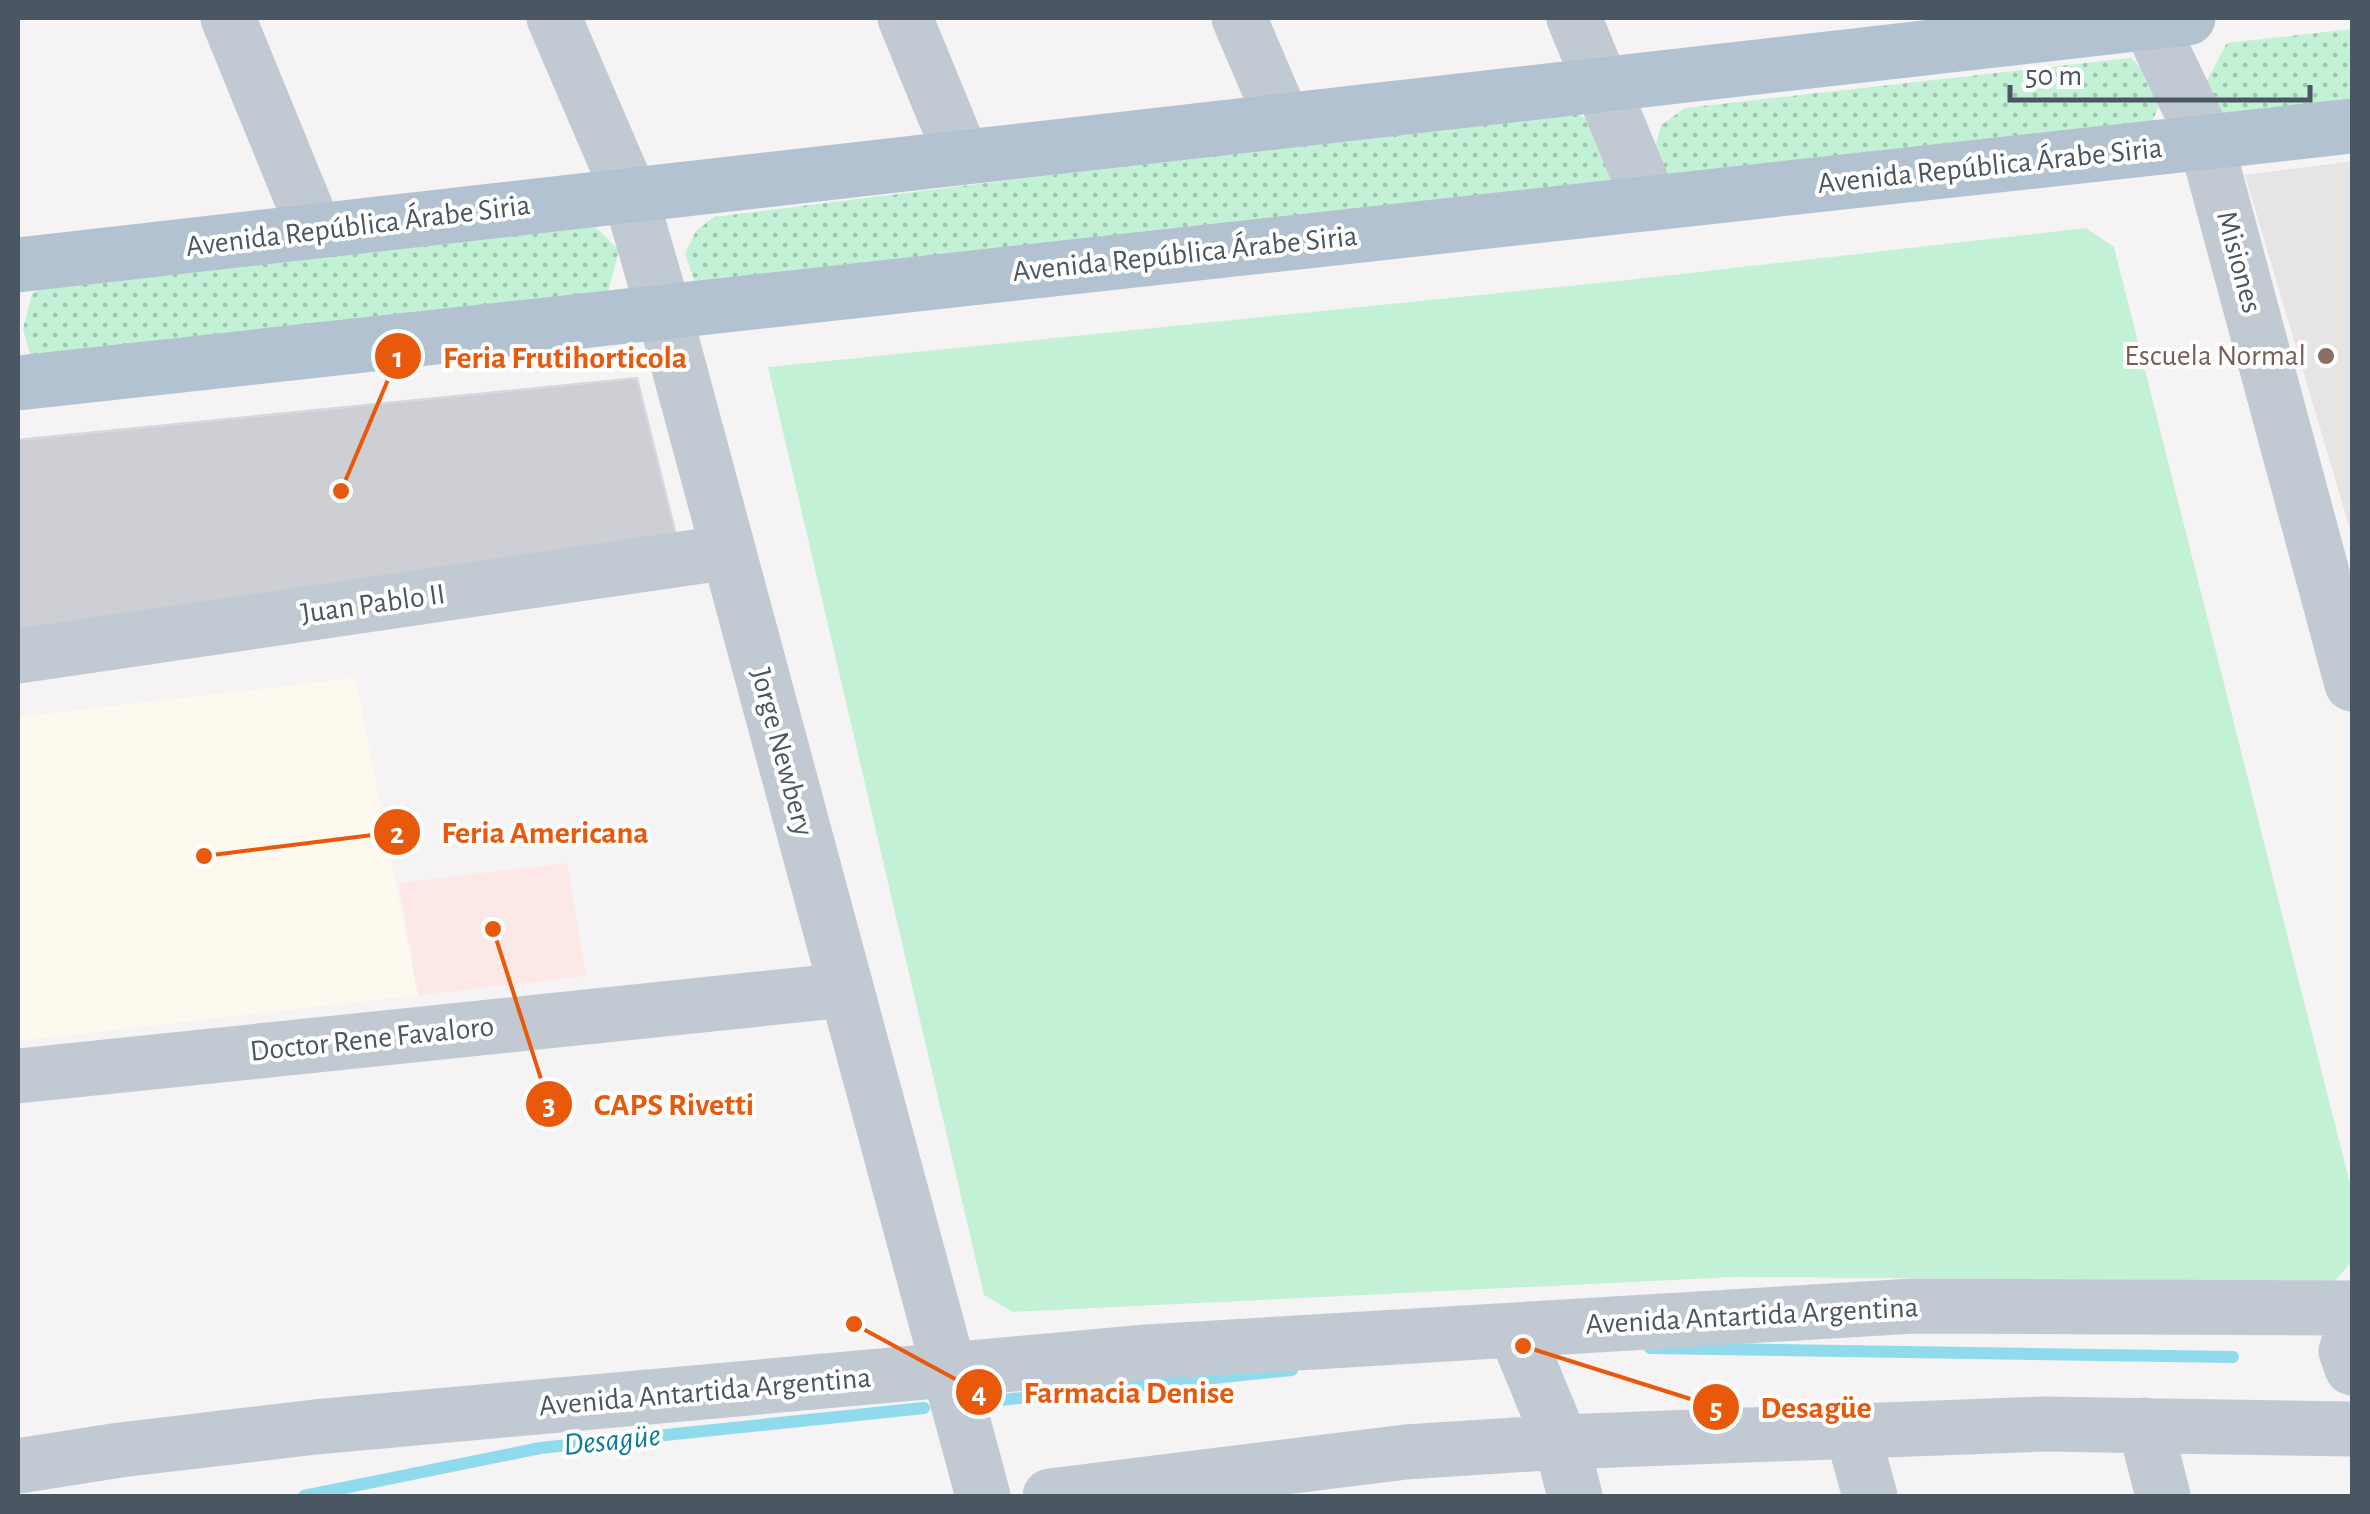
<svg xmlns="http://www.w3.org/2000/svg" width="2370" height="1514" viewBox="0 0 2370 1514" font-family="'Alegreya Sans',sans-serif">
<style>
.commercial{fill:#fdf9ef}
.education{fill:#e6e4e5}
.medical{fill:#fce8e6}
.green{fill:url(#green-dots)}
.pitch{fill:#c3f1d5}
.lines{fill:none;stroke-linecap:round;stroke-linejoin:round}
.stream{stroke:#90daee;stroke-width:12}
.building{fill:#cdcfd5;stroke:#d7d9de;stroke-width:2.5}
.minor{stroke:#c1cad2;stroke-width:55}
.major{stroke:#b3c2d1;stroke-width:55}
.education-dot{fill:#8d6e63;stroke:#fff;stroke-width:4}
.labels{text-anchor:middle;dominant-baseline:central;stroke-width:8;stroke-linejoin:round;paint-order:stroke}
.street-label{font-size:30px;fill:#4a5661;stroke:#fff}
.education-label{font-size:30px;fill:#785e54;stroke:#fff;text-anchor:end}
.water-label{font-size:32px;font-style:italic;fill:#0c7c9b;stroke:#fff}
.leader{fill:none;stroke:#e8590c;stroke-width:4}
.callout-dot{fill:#e8590c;stroke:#fff;stroke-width:4}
.mark-label{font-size:30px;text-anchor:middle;font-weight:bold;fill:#fff}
.callout-label{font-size:32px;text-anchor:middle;font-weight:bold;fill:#e8590c;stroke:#fff;stroke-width:8;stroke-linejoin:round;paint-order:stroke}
</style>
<defs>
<pattern id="green-dots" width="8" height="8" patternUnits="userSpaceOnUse" patternTransform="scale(2.5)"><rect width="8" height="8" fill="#c3f1d5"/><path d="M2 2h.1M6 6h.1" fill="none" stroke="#a0c6b0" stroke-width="1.8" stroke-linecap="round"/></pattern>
</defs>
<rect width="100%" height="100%" fill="#f5f3f3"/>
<path class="commercial" d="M355,678L418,995L18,1041V717Z"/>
<path class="education" d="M2352,161V536L2245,175Z"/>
<path class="medical" d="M567,863L586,976L418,995L399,883Z"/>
<path class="green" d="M2352,29V108L2233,125L2214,110L2203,88L2227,43Z
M2131,58L2165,92L2148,131L1696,183L1665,172L1655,148L1661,125L1685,108Z
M1571,110L1597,126L1612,178L1587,196L695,283L685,254L696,231L714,217Z
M584,216L619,250L604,308L31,357L23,329L32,294L50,282Z"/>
<path class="pitch" d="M2086,228L2114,247L2352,1192V1261L2335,1281L1734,1277L1013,1312L984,1295L768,367L1628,280Z"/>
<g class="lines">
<path class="stream" d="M1650,1348L2233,1357
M991,1401L1292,1370
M304,1496L540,1448L924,1408"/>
</g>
<path class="building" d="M637,378L678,543L18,629V440Z"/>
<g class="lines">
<path class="minor" d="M228,18L315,231
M554,18L630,195L664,312L983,1496
M905,18L962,157
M1239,18L1283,121
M1574,18L1650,203
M2149,22L2206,142L2352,684
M18,656L729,552
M18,1076L846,990
M1515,1330L1561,1442L1575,1496
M2352,1332L2346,1351L2352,1368
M2145,1425L2163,1496
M1852,1431L1870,1496
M18,1466L120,1450L315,1427L1147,1352L1914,1306L2352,1308
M1050,1496L1406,1452L1561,1442L2044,1424L2352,1429"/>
<path class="major" d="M18,265L2188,18
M18,383L2352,126"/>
</g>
<circle class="education-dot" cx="2326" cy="356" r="10"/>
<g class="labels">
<g class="street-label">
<text transform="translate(1990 166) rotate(-6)">Avenida República Árabe Siria</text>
<text transform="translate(358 226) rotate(-7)">Avenida República Árabe Siria</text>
<text transform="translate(1185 254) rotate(-6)">Avenida República Árabe Siria</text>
<text transform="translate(2239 262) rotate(75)">Misiones</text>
<text transform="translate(373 604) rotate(-8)">Juan Pablo II</text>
<text transform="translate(782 752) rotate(75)">Jorge Newbery</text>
<text transform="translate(372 1039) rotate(-6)">Doctor Rene Favaloro</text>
<text transform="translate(1752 1316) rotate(-3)">Avenida Antartida Argentina</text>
<text transform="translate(705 1392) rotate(-5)">Avenida Antartida Argentina</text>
</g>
<g class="education-label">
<text x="2306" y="356">Escuela Normal</text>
</g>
<g class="water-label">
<text transform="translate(612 1440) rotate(-6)">Desagüe</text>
</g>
</g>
<path class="leader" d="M341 491L398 356M204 856L397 832M493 929L549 1104M854 1324L979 1392M1523 1346L1716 1407"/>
<g class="callout-dot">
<circle cx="341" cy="491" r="10"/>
<circle cx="204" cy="856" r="10"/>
<circle cx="493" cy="929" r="10"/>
<circle cx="854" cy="1324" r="10"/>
<circle cx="1523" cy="1346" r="10"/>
<circle cx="398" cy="356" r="25"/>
<circle cx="397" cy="832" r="25"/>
<circle cx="549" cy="1104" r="25"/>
<circle cx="979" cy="1392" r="25"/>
<circle cx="1716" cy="1407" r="25"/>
</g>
<g class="mark-label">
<text x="398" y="367">1</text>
<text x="397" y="843">2</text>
<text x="549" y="1114">3</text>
<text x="979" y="1403">4</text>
<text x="1716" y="1418">5</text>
</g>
<g class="callout-label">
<text x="565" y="368">Feria Frutihorticola</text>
<text x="545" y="843">Feria Americana</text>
<text x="674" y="1115">CAPS Rivetti</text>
<text x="1129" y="1403">Farmacia Denise</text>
<text x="1816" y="1418">Desagüe</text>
</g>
<rect width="2370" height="1514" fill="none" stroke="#4a5661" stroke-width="40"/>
<path d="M2010 85v15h300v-15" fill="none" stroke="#4a5661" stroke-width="5"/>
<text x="2025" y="85" font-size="30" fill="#4a5661" stroke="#ffffff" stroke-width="8" paint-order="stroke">50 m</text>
</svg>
